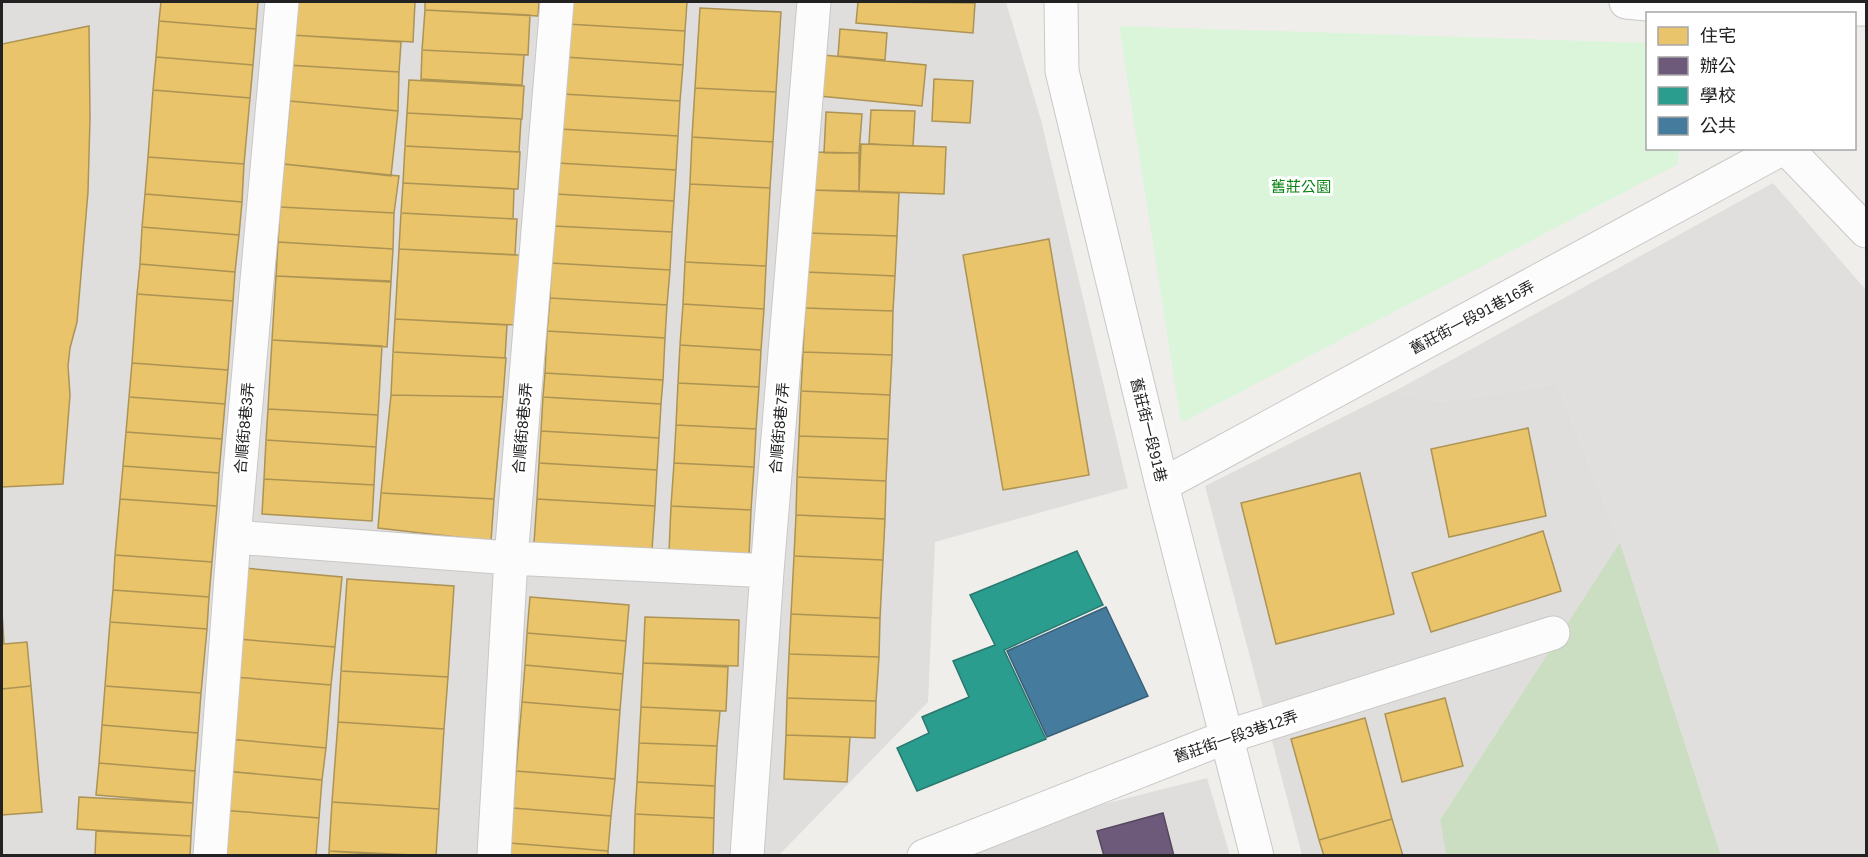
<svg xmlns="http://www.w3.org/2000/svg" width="1868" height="857" viewBox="0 0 1868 857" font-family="Arial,'Noto Sans TC',sans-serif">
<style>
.residential{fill:#dfdedc}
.forest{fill:#cbdec1}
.park{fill:#daf5da}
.parking{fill:#e0dfde}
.homes{fill:#e9c46a;stroke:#ad9354;stroke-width:1.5}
.offices{fill:#6d597a;stroke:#564860;stroke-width:1.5}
.schools{fill:#2a9d8f;stroke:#28786e;stroke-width:1.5}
.public{fill:#457b9d;stroke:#3a6078;stroke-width:1.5}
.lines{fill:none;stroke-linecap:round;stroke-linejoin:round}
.minor-casing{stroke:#c9c8c7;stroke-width:35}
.minor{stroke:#fdfcfc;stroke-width:33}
.labels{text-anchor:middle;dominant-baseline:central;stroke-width:6;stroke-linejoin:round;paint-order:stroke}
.park-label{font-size:15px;fill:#0c8416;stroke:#fff}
.street-label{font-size:15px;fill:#222;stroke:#fff}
</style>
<rect width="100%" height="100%" fill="#f0eeeb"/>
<path class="residential" d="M2,2H1006L1041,120L1128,488L935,542L928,702L779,855L2,856Z
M1558,383L1620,542L1440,820L1446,855H1302L1205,486L1395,391L1439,402Z
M1207,778L1230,855L956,856L1084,809Z"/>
<path class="forest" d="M1620,542L1721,855H1446L1440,820Z"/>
<path class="park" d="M1119,26L1647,43L1648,148L1679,149L1678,164L1181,423Z"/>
<path class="parking" d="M1773,183L1866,290V855H1721L1620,542L1558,383L1439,402L1395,391Z"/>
<path class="homes" d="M161,2H258L256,29L159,21Z
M292,2H415L413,42L290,35Z
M425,2H539L538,16L425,10Z
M568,2H687L685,31L567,24Z
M858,2L975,3L973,33L856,23Z
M700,8L781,12L776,92L695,88Z
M425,10L530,15L528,55L422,50Z
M159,21L256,29L253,65L156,57Z
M567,24L685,31L683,65L565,57Z
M89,26L90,118L88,192L77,322L70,348L68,366L70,395L63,484L2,487V44Z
M840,29L887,33L885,60L838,56Z
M290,35L401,42L399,72L288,65Z
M422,50L524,55L522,85L421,79Z
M823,55L926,65L922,106L819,96Z
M156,57L253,65L250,98L153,90Z
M565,57L683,65L680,101L563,94Z
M288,65L399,72L398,111L290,101Z
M934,79L973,81L970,123L932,121Z
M409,80L524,86L522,119L407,113Z
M695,88L776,92L773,142L692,137Z
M153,90L250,98L244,164L148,157Z
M563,94L680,101L678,136L560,129Z
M290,101L398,111L391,176L284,164Z
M871,110L915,111L913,146L869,144Z
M826,112L862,114L859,153H824Z
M407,113L521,119L519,152L405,146Z
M560,129L678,136L676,170L558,163Z
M692,137L773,142L770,188L690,184Z
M861,144L946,147L944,194L859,191Z
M405,146L520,152L518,189L403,183Z
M811,152L859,153V191L810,190Z
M148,157L244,164L242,202L145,194Z
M558,163L676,170L674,201L556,194Z
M284,164L399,176L394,213L280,207Z
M403,183L514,189L513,219L401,213Z
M690,184L770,188L766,266L685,262Z
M810,190L899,193L897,236L808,233Z
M145,194L242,202L239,235L142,227Z
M556,194L674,201L672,232L554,226Z
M280,207L394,213L393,249L278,242Z
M401,213L517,219L515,255L399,249Z
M554,226L672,232L670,270L551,263Z
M142,227L239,235L235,272L140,264Z
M808,233L897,236L895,276L807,272Z
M1049,239L1089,475L1003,490L963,255Z
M278,242L393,249L391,281L276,276Z
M399,249L520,255L516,325L395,319Z
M685,262L766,266L764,309L683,304Z
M551,263L670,270L667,305L550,298Z
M140,264L235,272L233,301L137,294Z
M807,272L895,276L893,311L805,308Z
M276,276L391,282L387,347L272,340Z
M137,294L233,301L228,370L132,363Z
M550,298L667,305L665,338L547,331Z
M683,304L764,309L761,350L680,345Z
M805,308L893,311L892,355L803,352Z
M395,319L507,325L505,358L393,352Z
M547,331L665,338L663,380L545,373Z
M272,340L382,346L378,415L268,409Z
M680,345L761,350L759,387L678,383Z
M393,352L506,358L503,397L391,395Z
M803,352L892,355L890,395L801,391Z
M132,363L228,370L225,404L129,397Z
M545,373L663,380L661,404L543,397Z
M678,383L759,387L756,429L676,425Z
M801,391L890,395L888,439L799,436Z
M391,395L503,397L494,499L381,493Z
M129,397L225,404L222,439L126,432Z
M543,397L661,404L659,438L541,431Z
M268,409L378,415L376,447L266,440Z
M676,425L756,429L754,467L674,463Z
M1528,428L1546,516L1449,537L1431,449Z
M541,431L659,438L657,470L539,463Z
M126,432L222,439L219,473L123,466Z
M799,436L888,439L886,481L797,477Z
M266,440L376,447L374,485L264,479Z
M539,463L657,470L655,506L537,499Z
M674,463L754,467L751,510L671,506Z
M123,466L219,473L217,506L120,499Z
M1360,473L1394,614L1276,644L1241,503Z
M797,477L886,481L885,519L796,515Z
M264,479L374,485L372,521L262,514Z
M381,493L494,499L491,541L378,528Z
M120,499L217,506L212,562L115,555Z
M537,499L655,506L652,550L534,543Z
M671,506L751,510L749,557L669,552Z
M796,515L885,519L883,560L794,556Z
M1543,531L1561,591L1431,632L1412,573Z
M115,555L212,562L209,597L113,590Z
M794,556L883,560L880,618L791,614Z
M244,568L342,577L335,647L237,639Z
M347,579L454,586L448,677L341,671Z
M113,590L209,597L207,629L110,622Z
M530,597L629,605L626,641L527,633Z
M2,612L4,644L27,642L31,686L2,689Z
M791,614L880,618L879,657L789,654Z
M645,617L739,620L738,666L643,663Z
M110,622L207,629L201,693L105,686Z
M527,633L626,641L623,674L525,665Z
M237,639L335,647L331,685L234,677Z
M789,654L879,657L876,701L787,698Z
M643,663L728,667L726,711L641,707Z
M525,665L623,674L620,710L522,702Z
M341,671L448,677L444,729L338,722Z
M234,677L331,685L326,748L228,739Z
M31,686L42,812L2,815V689Z
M105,686L201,693L198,733L102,725Z
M787,698L876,701L875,738L786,735Z
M1445,698L1463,766L1402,782L1385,714Z
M522,702L620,710L615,779L516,771Z
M641,707L720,711L717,746L639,743Z
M1365,718L1392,819L1319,840L1291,739Z
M338,722L444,729L439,809L332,802Z
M102,725L198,733L195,771L99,763Z
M786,735L850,737L847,782L784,779Z
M228,739L326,748L322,780L225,771Z
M639,743L717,746L715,786L637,782Z
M99,763L195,771L193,803L96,795Z
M225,771L322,780L319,818L221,810Z
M516,771L615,779L611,816L513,808Z
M637,782L715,786L714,818L635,814Z
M79,797L193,803L191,836L77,829Z
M332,802L439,809L436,856L329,851Z
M513,808L611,816L608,851L510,843Z
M221,810L319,818L316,856H217Z
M635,814L714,818L713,856H634Z
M1392,819L1403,856H1324L1319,840Z
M96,831L191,836L190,856H95Z
M510,843L608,851V856H509Z
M329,851L401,856H329Z"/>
<path class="offices" d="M1163,813L1174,856H1104L1097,831Z"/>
<path class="schools" d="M1077,551L1103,605L1004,650L1046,739L917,791L897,748L929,733L922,717L969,697L953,661L995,645L970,595Z"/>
<path class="public" d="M1106,607L1148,696L1047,737L1007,651Z"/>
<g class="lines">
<g class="minor-casing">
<path id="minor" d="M1061,2L1062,71L1162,485L1257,856
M1626,2L1720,11L1866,9
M1786,148L1866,231
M1162,485L1783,148
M234,537L511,558L767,571
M210,856L234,537L282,2
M494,856L511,558L557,2
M747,856L767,571L814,2
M924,856L1226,737L1553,633"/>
</g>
<use href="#minor" class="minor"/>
</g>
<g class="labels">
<g class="park-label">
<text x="1301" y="186">舊莊公園</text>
</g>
<g class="street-label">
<text transform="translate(1472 317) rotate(-28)">舊莊街一段91巷16弄</text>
<text transform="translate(244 428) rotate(-85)">合順街8巷3弄</text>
<text transform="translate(522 428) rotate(-85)">合順街8巷5弄</text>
<text transform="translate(779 428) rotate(-85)">合順街8巷7弄</text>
<text transform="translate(1149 430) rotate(76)">舊莊街一段91巷</text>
<text transform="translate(1236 736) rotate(-19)">舊莊街一段3巷12弄</text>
</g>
</g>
<rect width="1868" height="857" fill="none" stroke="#222222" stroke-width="6"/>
<rect x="1646" y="12" width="210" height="138" fill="#ffffff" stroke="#a7a7a7" stroke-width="1.5"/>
<rect x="1658" y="27" width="30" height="18" fill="#e9c46a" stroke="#a7a7a7" stroke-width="1.5"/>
<text x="1700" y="42" font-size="18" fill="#222222">住宅</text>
<rect x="1658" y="57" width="30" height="18" fill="#6d597a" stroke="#a7a7a7" stroke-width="1.5"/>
<text x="1700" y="72" font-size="18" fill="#222222">辦公</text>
<rect x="1658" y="87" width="30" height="18" fill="#2a9d8f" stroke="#a7a7a7" stroke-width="1.5"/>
<text x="1700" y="102" font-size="18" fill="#222222">學校</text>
<rect x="1658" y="117" width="30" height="18" fill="#457b9d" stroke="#a7a7a7" stroke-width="1.5"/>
<text x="1700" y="132" font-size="18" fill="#222222">公共</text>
</svg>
